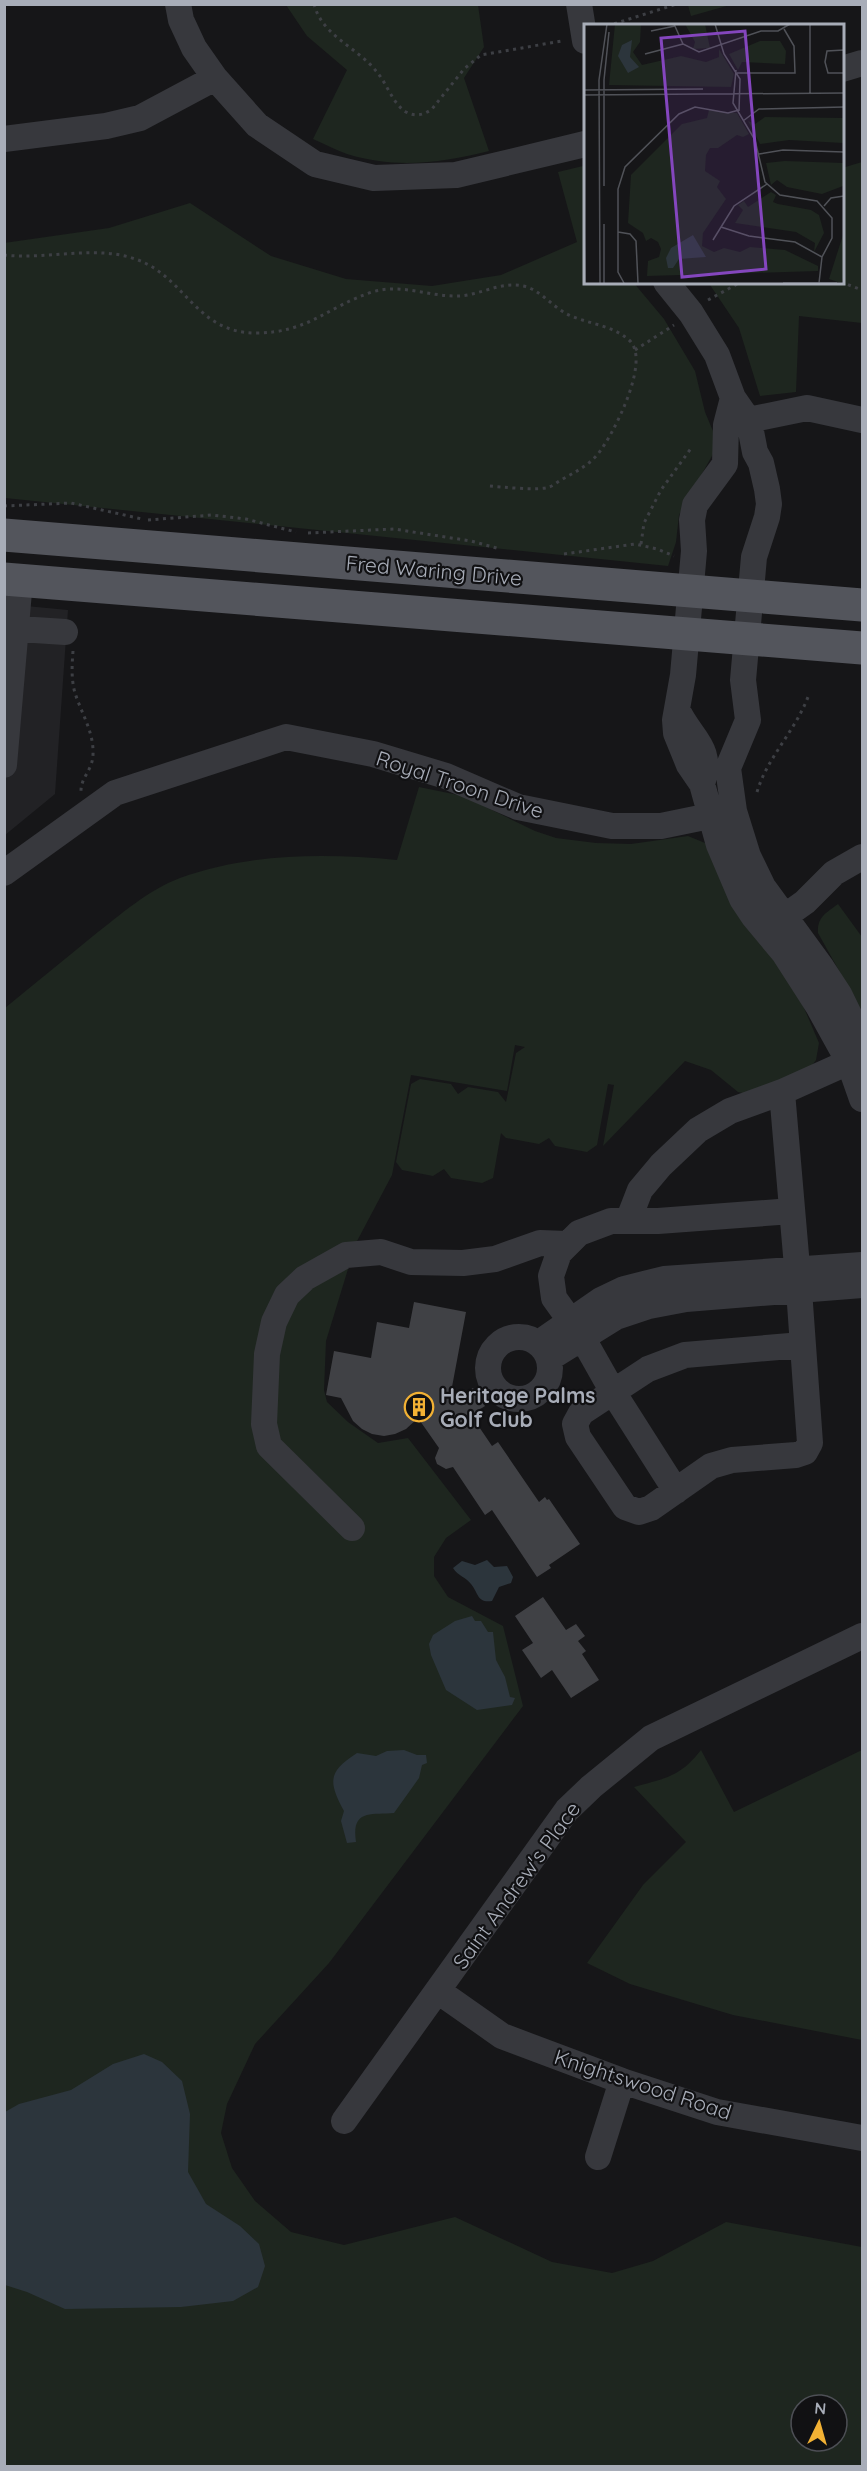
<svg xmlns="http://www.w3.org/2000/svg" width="867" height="2471" viewBox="0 0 867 2471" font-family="Quicksand,sans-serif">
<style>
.built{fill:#222225}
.green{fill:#1e261f;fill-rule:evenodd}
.water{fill:#2c353c}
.building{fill:#404145}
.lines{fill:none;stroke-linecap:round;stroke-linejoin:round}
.path{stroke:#3d3f44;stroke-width:3;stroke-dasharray:3 4.5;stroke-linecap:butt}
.minor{stroke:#37383d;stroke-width:26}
.major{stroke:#53555c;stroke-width:33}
.labels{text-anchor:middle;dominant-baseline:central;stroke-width:4.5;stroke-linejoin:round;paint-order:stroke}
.street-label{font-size:21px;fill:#a8adb8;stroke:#111113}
.poi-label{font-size:21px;font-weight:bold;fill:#a8adb8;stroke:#111113;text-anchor:start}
.inset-road{fill:none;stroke:#505258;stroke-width:1.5}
.view{fill:#8446be;fill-opacity:0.15;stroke:#8446be;stroke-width:3}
.inset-edge{fill:none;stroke:#a8adb8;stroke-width:3}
</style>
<rect width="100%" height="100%" fill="#161618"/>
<path class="built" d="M5,604L68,610L55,794L5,835Z"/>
<path class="green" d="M286,5H478L484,47L464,78L489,151C442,163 395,169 347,154C336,150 325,144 313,139L347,70L307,36Z
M688,5V4L730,5L691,16Z
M862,162V323L799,316L796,392L760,396L739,328L708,282H842V168Z
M583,166L585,282H633L664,319L695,371L705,412L715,436L713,454L679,515L676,542L668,566L5,498L4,243L109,228L190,203L271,256L346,279L432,286L501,275L577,242L558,172Z
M419,787L463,796L535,831L556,838L596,843L631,844L688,836L705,843L793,982L819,1043L816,1060L808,1071L747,1094L738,1092L711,1070L685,1061L603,1146L614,1085L608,1084L597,1145L587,1152L555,1146L549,1138L539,1144L506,1138L501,1133L493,1178L482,1183L451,1178L444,1169L433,1176L402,1170L396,1162L411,1084L420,1079L451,1084L458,1094L468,1087L498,1092L506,1102L516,1053L525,1047L515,1045L507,1091L411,1075L392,1175L356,1243L326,1341L324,1390L327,1402L348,1422L378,1443L408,1438L471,1520L446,1538L434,1557V1576L448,1597L503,1626L523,1706L329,1963L255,2044L227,2104L221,2133L232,2168L255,2201L291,2232L344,2245L455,2217L552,2262L612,2273L653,2261L726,2222L862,2247V2466H5V1008C34,984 64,960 93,936C120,915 148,890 180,878C250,853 325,853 397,860ZM801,2405H837V2441H801Z
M838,904L862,937V1017L847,985L818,933C817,917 826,913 838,904Z
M701,1750L734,1812L862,1750V2040L733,2015L630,1984L587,1963L643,1885L686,1842L634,1787C666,1778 680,1777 701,1750Z"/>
<path class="water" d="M487,1560L494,1567L507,1566L513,1577L511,1583L499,1587L492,1601C477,1603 479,1594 471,1584C466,1577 458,1576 453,1568L462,1561L475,1565Z
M472,1616L475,1621H481L488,1632H493L496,1660L505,1677L510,1697L515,1698L512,1705L477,1710L446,1690L431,1655L429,1644L433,1635L455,1621Z
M404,1750L417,1755H426L427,1763L422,1765L419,1778L394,1813C371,1815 351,1809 356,1842L347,1843L341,1821L344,1811C328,1781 328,1772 357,1753L376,1756L387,1751Z
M144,2054L162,2062L182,2081L190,2114L188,2172L206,2204L240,2226L259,2244L265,2266L258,2287L233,2301L181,2307L65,2309L27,2292L5,2285V2112L19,2104L71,2090L113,2064Z"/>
<path class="building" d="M414,1302L466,1312L449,1403L473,1388L485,1406L471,1415L492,1446L498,1442L539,1502L545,1497L547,1500L549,1499L580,1544L549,1565L551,1568L537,1577L492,1510L485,1515L453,1467L446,1469L437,1464L435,1458L439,1448L418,1418L406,1429L395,1434L384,1436L372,1434L362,1429L353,1421L341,1398L326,1395L334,1351L371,1358L377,1322L409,1328Z
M543,1597L566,1630L576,1624L585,1636L578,1641L586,1651L582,1654L599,1680L571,1698L552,1670L541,1678L522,1650L533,1643L515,1616Z"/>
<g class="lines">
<path class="path" d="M314,4C322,36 357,47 376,71C387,83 392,103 406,112C415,117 424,115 432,109L464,69L481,55L562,41
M607,26L677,4
M4,255C48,260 97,244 138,260C186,278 196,333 256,333C308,333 327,307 372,292C401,283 430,297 459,296C480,295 502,281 523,286C539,289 551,305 565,313C585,324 611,324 629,340C652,360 613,435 598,454C588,466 575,472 561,480C557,482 553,486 549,487C540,491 501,487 489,486
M841,282L862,290
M708,300L741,282
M635,350L674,325
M4,506L71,503L142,519
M148,520L212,515L246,519L296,532
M308,533L394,529L471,541L500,549
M641,544L644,523L661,490L692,447
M564,554L635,544L657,549L674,556
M73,651C72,665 71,679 75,693C81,712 93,731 93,751C94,770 81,776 81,791
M757,792C767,758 795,731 808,697"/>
<path class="minor" d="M178,4L181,20L194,48L215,78L257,125L315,164L374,178L456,175L585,144
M579,4L585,41
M842,69L862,63
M4,139L106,126L140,118L215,78
M666,282L691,313L717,355L733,398L749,421L755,452L761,463L767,489L769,504L767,517L754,557L743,680L748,720L728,768L734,811L748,856L763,887L822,968L839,994L862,1041
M733,398L726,425L725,464L695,505L692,520L694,551L683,675L675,720L676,733L689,765L702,784L719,845L742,899L754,917L784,953L818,1006L849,1062L862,1099
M734,423L807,408L862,420
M4,628L65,632
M677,709C690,739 714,746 702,784
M4,765L20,580
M4,873L115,793L286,737L373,754L446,776L518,807L612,826H661L734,811
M770,927L805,902L834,873L862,857
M628,1221L640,1190L661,1165L698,1130L730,1111L782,1092
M488 1368a31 31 0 1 1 62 0a31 31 0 1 1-62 0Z
M539,1343L601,1300L624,1289L664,1279L862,1265
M802,1345L685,1355L648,1369L581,1413L575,1424L578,1437L625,1507L639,1512L651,1508L711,1466L732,1460L796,1455L805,1452L810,1443L799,1290L782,1092L862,1056
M550,1358L616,1317L649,1306L686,1299L862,1285
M676,1491L613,1392L582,1337L554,1298L551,1276L559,1253L579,1233L611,1221H658L792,1211
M352,1528L269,1446L264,1424L267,1354L274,1322L287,1295L305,1278L346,1255L381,1252L411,1262L463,1263L495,1259L540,1243L567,1244
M438,1991L502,2036L622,2081L717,2112L862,2138
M344,2121L567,1810L591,1787L651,1738L862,1636
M598,2157L622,2081"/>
<path class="major" d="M4,535L862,605
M4,579L862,648"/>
</g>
<defs>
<g id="building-ring" transform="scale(1.5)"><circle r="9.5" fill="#111113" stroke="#f2b134" stroke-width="1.5"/><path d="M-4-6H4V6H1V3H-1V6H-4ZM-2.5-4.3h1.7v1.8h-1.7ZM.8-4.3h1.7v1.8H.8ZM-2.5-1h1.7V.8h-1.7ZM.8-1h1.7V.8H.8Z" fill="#f2b134"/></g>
</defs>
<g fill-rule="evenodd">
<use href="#building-ring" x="419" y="1407"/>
</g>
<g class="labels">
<g class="street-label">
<text transform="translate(434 570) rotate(5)">Fred Waring Drive</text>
<text transform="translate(460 784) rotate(18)">Royal Troon Drive</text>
<text transform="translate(516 1885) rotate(-54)">Saint Andrew's Place</text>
<text transform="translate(643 2084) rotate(18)">Knightswood Road</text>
</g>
<g class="poi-label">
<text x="440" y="1395">Heritage Palms<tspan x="440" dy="24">Golf Club</tspan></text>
</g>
</g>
<g transform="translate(584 24)">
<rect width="260" height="260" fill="#161618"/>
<path d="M31,0H57L56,18L49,28L58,41L97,32L122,38L135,33V25L150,50L147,63L25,61ZM101,0H121L126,24L109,25L111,18ZM176,17H196L202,27L201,40L158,38L154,46L145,30ZM125,86L153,89L165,110L159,113L153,111L134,124H126L122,131L121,147L136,157L133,163L142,175L119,209L118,222L130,228L140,224L156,228L166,223L201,226L234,242V247L63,252L64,237L75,233L77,225L74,218L67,214L62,217L59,209L44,199L47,151L98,100L123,94ZM181,93L259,94V119L205,116L176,120L164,97L171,100ZM201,137L259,139V162L238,170L203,163L193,156L187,161L182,139ZM187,168L192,171L189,178L194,180L227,186L235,191L240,209L230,228L231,219L212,208L151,199L159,186L154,181L160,177L164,183ZM259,211L260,250L258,258H254L245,255Z" fill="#1e261f"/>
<path d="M48,16L46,33L55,43L44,49L34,32L38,21ZM109,211L122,233L95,235L89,244H84L82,234L87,224Z" fill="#2c353c"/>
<path class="inset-road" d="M90,0L99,20L115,28L177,7H194L206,0M131,0L140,30L156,55L155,87M226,0V69M67,7L91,2M260,26L243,27L241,38L244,49H260M61,30L99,20M152,46L149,79L171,116L181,158L196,171L233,177L248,194V214L238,233L235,259M153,49H211L210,22L200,5M0,66L119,65M0,71L260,69M159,97L175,85L260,83M175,130L199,126L260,128M20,162V56L25,8M240,182L247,174L260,172M0,189L1,259M20,200V259M137,203L165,212L211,218L238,233M34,208L46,210L52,217L54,259M129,216L150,182L183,160M16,259L15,56L23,0M40,259L34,248V165L41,143L95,90L111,83L144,89L155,86M199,259H253"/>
<path class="view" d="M161,7L182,245L98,253L77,14Z"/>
<rect width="260" height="260" class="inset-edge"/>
</g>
<rect width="867" height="2471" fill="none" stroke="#a8adb8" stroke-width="12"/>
<g transform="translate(819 2423) rotate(5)"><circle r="28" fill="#111113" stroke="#4d4f55" stroke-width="1.5"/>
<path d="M0-4.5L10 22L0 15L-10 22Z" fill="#f2b134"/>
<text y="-9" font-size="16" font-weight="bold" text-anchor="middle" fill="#a8adb8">N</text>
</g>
</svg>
